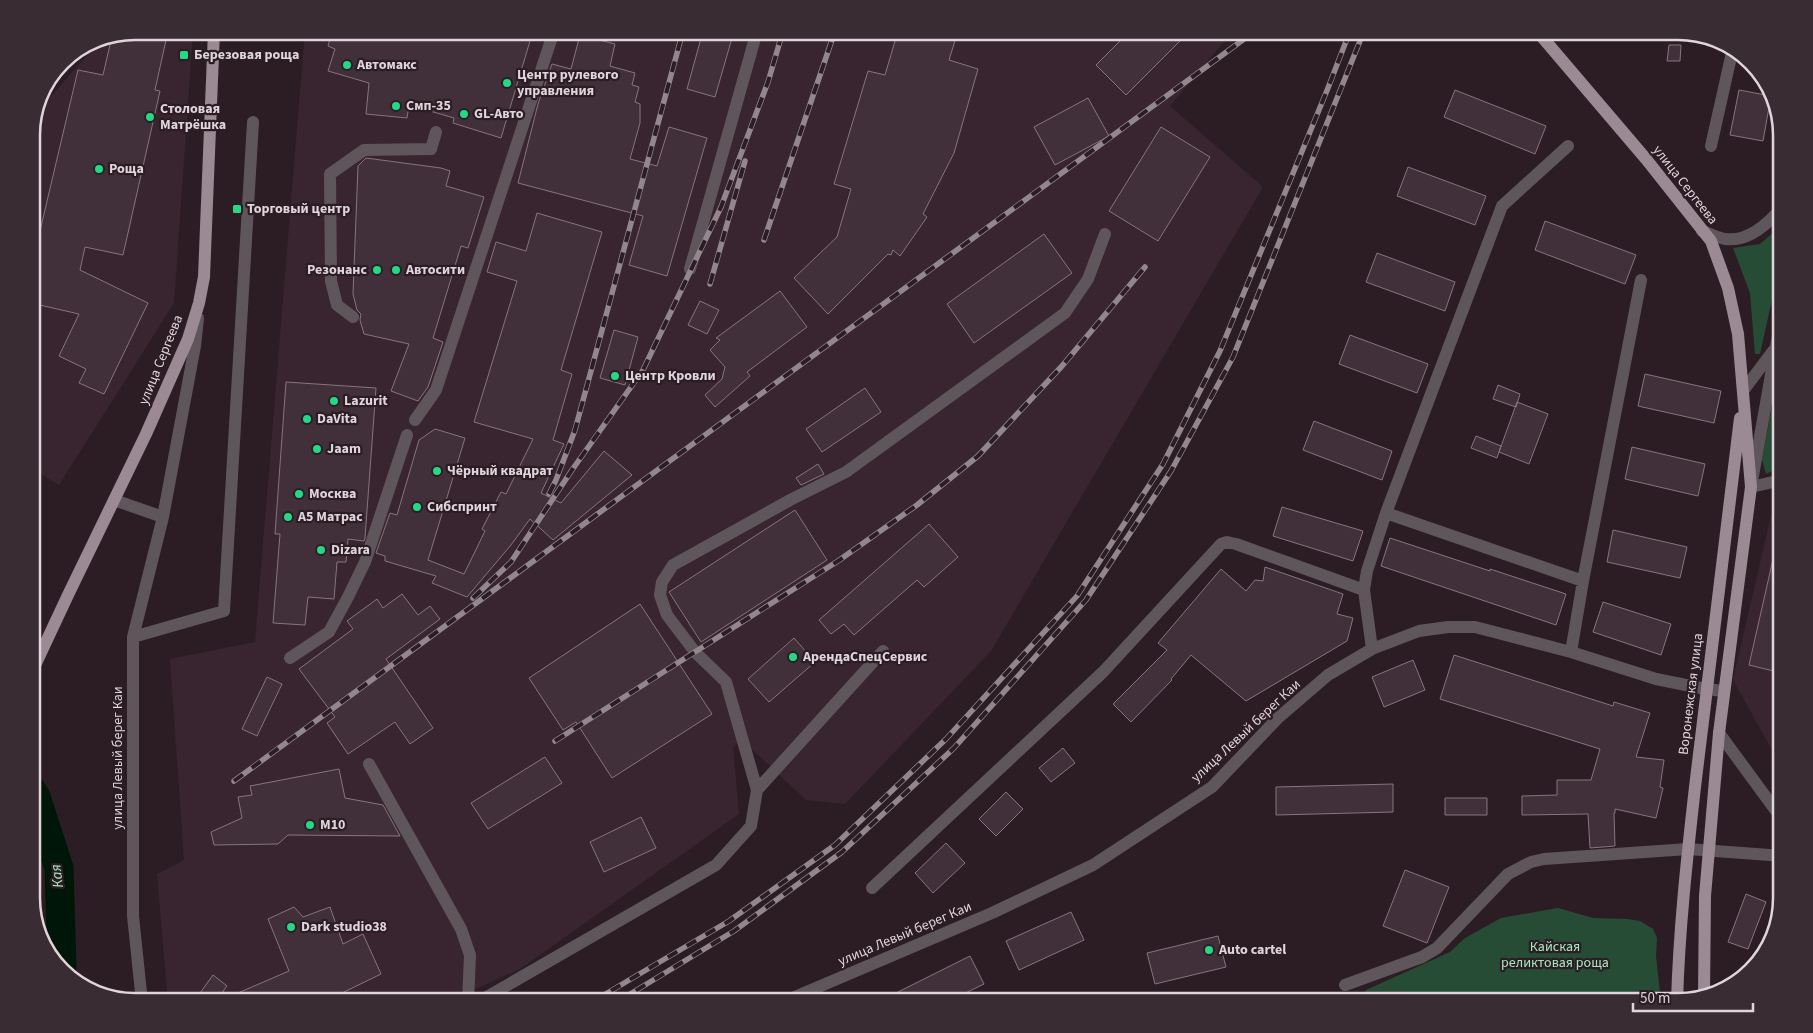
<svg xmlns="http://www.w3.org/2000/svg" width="1813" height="1033" viewBox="0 0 1813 1033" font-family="'Source Sans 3',sans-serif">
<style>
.built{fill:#392530}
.green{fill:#274c36}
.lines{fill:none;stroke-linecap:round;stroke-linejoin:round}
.river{stroke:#001608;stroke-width:29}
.building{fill:#413039;stroke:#87747e}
.minor{stroke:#5f565b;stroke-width:12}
.major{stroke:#9b8a93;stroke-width:12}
.rail-casing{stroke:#93878e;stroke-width:5.5}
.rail{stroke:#2c1d25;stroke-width:4;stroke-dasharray:11;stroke-linecap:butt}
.poi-dot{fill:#25d886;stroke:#2c1d25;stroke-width:2}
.labels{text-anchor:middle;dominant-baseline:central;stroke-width:4.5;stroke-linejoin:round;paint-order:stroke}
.poi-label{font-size:14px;font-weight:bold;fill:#dfd5da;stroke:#2c1d25;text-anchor:start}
.street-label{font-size:14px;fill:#dfd5da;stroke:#2c1d25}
.park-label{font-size:14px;fill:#a6e8be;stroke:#2c1d25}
.water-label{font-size:15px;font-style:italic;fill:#a5e7bd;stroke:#2c1d25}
.rim{fill:none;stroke:#dfd5da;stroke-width:2.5}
</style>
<rect width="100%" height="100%" fill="#2c1d25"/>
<path class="built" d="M135,31H193L174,303L59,485L31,468V129L35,115L102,38Z
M305,31H1233L1170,106L1263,187L991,651L845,804L806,800L742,740L733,747L739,814L520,969L447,1002H168L157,874L184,860L170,659L255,642Z
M1782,468V764L1778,761L1733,680Z"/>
<path class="green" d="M1782,225V254L1760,354H1755L1750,293L1733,248L1760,244Z
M1782,351V466L1766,474L1762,460Z
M1558,908L1593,918L1627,919L1640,921L1653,929L1657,938L1656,956L1661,1002H1361L1366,990L1450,952L1465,938L1501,918Z"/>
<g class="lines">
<path class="river" d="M31,789L36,797L59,868L62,966"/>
</g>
<path class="building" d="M135,31H168L155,90L160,91L123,255L85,247L80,270L148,303L104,394L79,383L86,369L59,356L79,314L31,303V269L78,70L103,75L112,36Z
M332,31H533L501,138L453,123L454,118L409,105L407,118L366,114L369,83L328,71L335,49L328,46Z
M703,31H734L715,97L687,89Z
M898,31H958L949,60L978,69L954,153L923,214L927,217L900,256L893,250L891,255L888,254L828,314L794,278L837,237L851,189L834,184L868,71L885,75Z
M1130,31H1190L1126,95L1096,65Z
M580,35L615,44L610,66L635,73L632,85L639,87L635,102L640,104V123L630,159L657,166L669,127L707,138L667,276L629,265L643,216L518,183L538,104L552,64L571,69Z
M1669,45H1681L1680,61H1667Z
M1455,90L1546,126L1535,154L1444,117Z
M1739,90L1771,96L1763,141L1730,135Z
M1088,98L1109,136L1055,165L1034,127Z
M1161,127L1210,157L1158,241L1109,211Z
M366,158L441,168L450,171L446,186L484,197L468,248L461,246L433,338L443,342L428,387L418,401L391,391L409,344L364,334L360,320L361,314L357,310L353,294L358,166Z
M1408,167L1486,196L1475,225L1397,196Z
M537,213L602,232L561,370L572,374L553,440L564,444L541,493L561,503L604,451L632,475L553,540L530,519L511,545L467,597L432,583L436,576L385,561V556L376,553L390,513L397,515L419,440L435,429L465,438L428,560L464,574L485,531L482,529L501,492L506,494L533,439L474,422L517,281L487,272L496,242L526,251Z
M1545,221L1636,255L1625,284L1535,250Z
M1044,234L1072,273L974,343L947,304Z
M1377,253L1455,282L1445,311L1366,282Z
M780,291L807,327L747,372L750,376L715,407L705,395L722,379L725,367L710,350L720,340L716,338Z
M700,301L719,310L707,334L688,325Z
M614,330L638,337L625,385L600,378Z
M1350,335L1428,364L1417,393L1339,364Z
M1645,374L1721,391L1714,423L1638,406Z
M286,382L376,388L365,538L364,541L348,539L346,562H337L334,599L308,597L305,625L273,623L280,534H275Z
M1498,385L1520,394L1516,407L1493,399Z
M865,388L881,412L822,452L806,429Z
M1517,402L1548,414L1529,464L1499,452Z
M1314,421L1392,451L1382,480L1303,450Z
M1476,436L1501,446L1497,458L1471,448Z
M1632,447L1705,464L1698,496L1625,479Z
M818,464L824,474L801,485L796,478Z
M1282,507L1363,531L1353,561L1273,536Z
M795,510L827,560L701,642L669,592Z
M929,524L958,557L924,587L917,580L854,635L844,624L831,634L819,620Z
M1613,530L1687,547L1680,578L1607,562Z
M1390,538L1490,571V569L1566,594L1556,625L1381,566Z
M1776,546H1782V673L1749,665Z
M1265,567L1343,594L1337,614L1353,618L1347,641L1246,701L1191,655L1171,679L1172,680L1131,722L1113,704L1167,650L1158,643L1221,569L1246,591L1255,580L1263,581Z
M402,594L418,615L430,606L440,619L386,659L433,728L410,744L395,722L348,754L327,723L335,717L299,669L353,629L347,621L377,599L383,608Z
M1603,602L1671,624L1661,655L1593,632Z
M640,604L712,714L612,778L576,722L563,730L529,678Z
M794,638L815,662L769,702L748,679Z
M1454,655L1613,706L1614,702L1650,713L1636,757L1664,760L1660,787L1663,788L1656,818L1615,809V813H1614L1615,846L1590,848L1588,814L1522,815V796L1557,795V780H1591L1600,749L1440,699Z
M1413,660L1425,690L1384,707L1372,677Z
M267,677L282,684L257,736L242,729Z
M1063,748L1075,763L1051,782L1039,768Z
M545,757L562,783L488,829L471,803Z
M339,769L345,798L383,805L400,836L288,835L278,844L214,845L211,832L242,818L238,797L252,795L250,786Z
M1393,784V812L1276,815V787Z
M1006,792L1023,809L996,836L979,819Z
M1445,798H1487V815H1445Z
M641,817L656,848L604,872L590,842Z
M946,843L965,863L933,893L915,873Z
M1405,870L1449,887L1427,943L1383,926Z
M1746,894L1766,902L1748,949L1728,942Z
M294,907L303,917L330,907L343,944L363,934L381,974L340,994L300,998L292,1002H217L289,971L268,919Z
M1071,912L1084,940L1019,970L1006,941Z
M1218,936L1226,967L1155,984L1147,953Z
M970,956L984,984L947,1002H878Z
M213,975L227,986L215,1002H211L200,993Z"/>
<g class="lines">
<path class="minor" d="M1711,146L1733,48
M1702,231C1709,233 1718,238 1725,239C1748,242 1768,224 1782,207
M690,269L757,31
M1782,313L1751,487L1782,480
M353,317L337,305L331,281L330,174L364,150L431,149L436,132
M1743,391L1773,351
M415,420L436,390L554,31
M114,500L163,517
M1386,513L1583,581
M133,637L224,611L253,122
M1372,649L1364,590L1367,571L1386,513L1502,206L1568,146
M1571,652L1583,581L1641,280
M290,658L329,632L348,597L365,562L407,435
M1719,733L1782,819
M369,764L461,929L470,955L468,1002
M757,790L883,651
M872,888L1103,672L1221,544L1227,542L1236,544L1364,590
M1345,985L1422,957L1437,948L1508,874L1531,862L1544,859L1688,849L1782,856
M142,1002L133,916V637L163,517L195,346L198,318
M478,1002L716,865L751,826L757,790L726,682L695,652L667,615L660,595L662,582L673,565L792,499L846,472L1065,313L1088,279L1105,234
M783,1002L992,913L1093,865L1212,787L1278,718L1328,675L1372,649L1419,631L1448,627H1475L1571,652L1656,679L1706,689L1724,691"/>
<path class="major" d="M1537,31L1646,159L1711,241L1728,288L1738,334L1751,487L1719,733L1705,896L1704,995
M31,674L68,595L146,434L188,339L199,303L204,277L206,227L214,31
M1677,1002C1679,930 1687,858 1695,787C1709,664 1726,541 1740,418"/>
<g class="rail-casing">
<path id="rail" d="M764,240L835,31
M710,284L745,161
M549,494L556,480L575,430L683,31
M473,598L511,562L572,470L643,370L721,207L768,82L783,31
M555,741L838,561L917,505L978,456L1062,366L1145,267
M234,781L1255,31
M592,1002L729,921L835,845L946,739L1077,596L1163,464L1220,351L1328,88L1350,31
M617,1002L734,931L842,852L954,748L1086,600L1171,471L1233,357L1364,31"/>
</g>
<use href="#rail" class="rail"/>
</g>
<g class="poi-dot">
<rect x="179" y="50" width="10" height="10" rx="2.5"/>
<circle cx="347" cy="65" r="5"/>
<circle cx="507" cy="83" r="5"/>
<circle cx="396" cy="106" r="5"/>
<circle cx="464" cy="114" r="5"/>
<circle cx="150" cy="117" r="5"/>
<circle cx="99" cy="169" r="5"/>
<rect x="232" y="204" width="10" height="10" rx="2.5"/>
<circle cx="377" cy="270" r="5"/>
<circle cx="396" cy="270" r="5"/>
<circle cx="615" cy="376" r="5"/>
<circle cx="334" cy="401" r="5"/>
<circle cx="307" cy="419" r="5"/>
<circle cx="317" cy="449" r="5"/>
<circle cx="437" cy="471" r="5"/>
<circle cx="299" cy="494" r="5"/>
<circle cx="417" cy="507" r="5"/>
<circle cx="288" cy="517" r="5"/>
<circle cx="321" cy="550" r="5"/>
<circle cx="793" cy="657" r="5"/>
<circle cx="310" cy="825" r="5"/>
<circle cx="291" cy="927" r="5"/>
<circle cx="1209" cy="950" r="5"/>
</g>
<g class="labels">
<g class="poi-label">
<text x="194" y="55">Березовая роща</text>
<text x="357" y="65">Автомакс</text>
<text x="517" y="75">Центр рулевого<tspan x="517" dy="16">управления</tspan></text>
<text x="406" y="106">Смп-35</text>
<text x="160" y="109">Столовая<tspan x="160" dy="16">Матрёшка</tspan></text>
<text x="474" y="114">GL-Авто</text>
<text x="109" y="169">Роща</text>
<text x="247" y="209">Торговый центр</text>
<text x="367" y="270" text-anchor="end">Резонанс</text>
<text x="406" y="270">Автосити</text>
<text x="625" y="376">Центр Кровли</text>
<text x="344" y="401">Lazurit</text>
<text x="317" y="419">DaVita</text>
<text x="327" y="449">Jaam</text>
<text x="447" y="471">Чёрный квадрат</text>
<text x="309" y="494">Москва</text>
<text x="427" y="507">Сибспринт</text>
<text x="298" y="517">А5 Матрас</text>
<text x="331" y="550">Dizara</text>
<text x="803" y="657">АрендаСпецСервис</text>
<text x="320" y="825">M10</text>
<text x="301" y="927">Dark studio38</text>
<text x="1219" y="950">Auto cartel</text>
</g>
<g class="street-label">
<text transform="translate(1685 185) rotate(52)">улица Сергеева</text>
<text transform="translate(161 360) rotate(-68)">улица Сергеева</text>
<text transform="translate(1691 694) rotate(-83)">Воронежская улица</text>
<text transform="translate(1246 731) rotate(-43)">улица Левый берег Каи</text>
<text transform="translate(118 758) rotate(-90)">улица Левый берег Каи</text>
<text transform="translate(905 934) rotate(-23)">улица Левый берег Каи</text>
</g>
<g class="park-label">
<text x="1555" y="947">Кайская<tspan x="1555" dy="16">реликтовая роща</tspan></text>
</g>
<g class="water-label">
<text transform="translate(57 876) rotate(-97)">Кая</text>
</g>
</g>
<path d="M0 0H1813V1033H0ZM135 40H1678A95 95 0 0 1 1773 135V898A95 95 0 0 1 1678 993H135A95 95 0 0 1 40 898V135A95 95 0 0 1 135 40Z" fill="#3a2c33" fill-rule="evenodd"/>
<path class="rim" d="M135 40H1678A95 95 0 0 1 1773 135V898A95 95 0 0 1 1678 993H135A95 95 0 0 1 40 898V135A95 95 0 0 1 135 40Z"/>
<path d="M1633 1003v8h120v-8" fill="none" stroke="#dfd5da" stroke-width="2.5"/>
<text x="1640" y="1003" font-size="15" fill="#dfd5da" stroke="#2c1d25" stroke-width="4" paint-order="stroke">50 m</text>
</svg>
